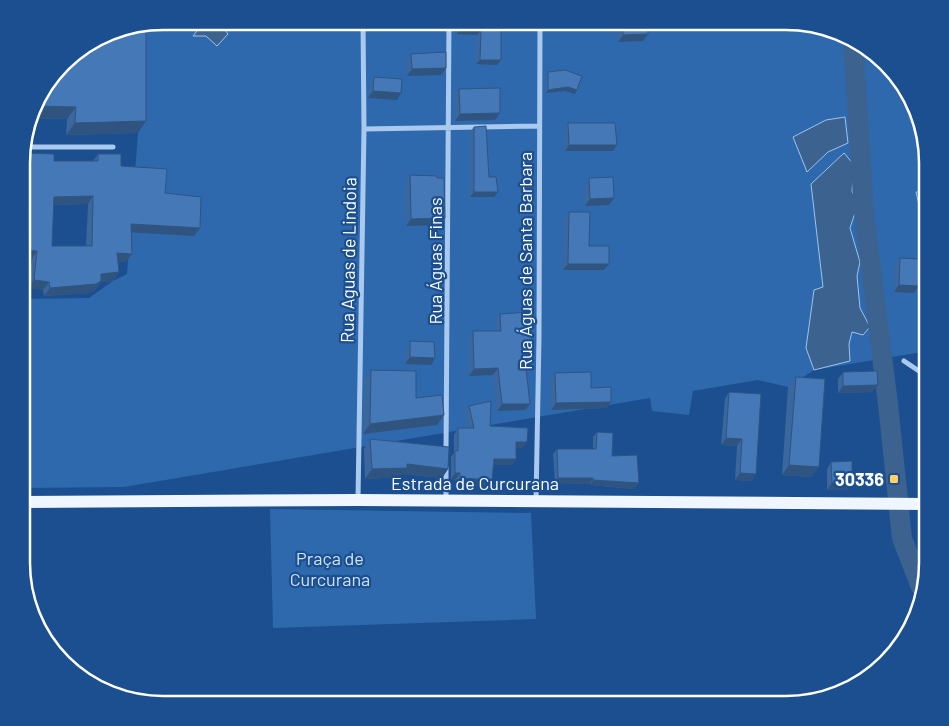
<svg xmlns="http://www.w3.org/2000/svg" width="949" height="726" viewBox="0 0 949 726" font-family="Barlow,sans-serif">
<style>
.green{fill:#2e69ad}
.water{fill:#3c6290;stroke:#9cc4f0}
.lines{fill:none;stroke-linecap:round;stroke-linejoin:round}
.canal{stroke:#3c6290;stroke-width:20}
.minor{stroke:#a9c9ee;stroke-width:5}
.primary{stroke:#f0f6ff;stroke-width:12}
.wall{fill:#3a679d;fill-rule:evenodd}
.shaded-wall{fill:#305480}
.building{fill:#4478b7;stroke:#305480;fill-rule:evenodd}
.poi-dot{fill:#ffd166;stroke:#1b4f8f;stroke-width:2}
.labels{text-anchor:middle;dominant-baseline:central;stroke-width:4.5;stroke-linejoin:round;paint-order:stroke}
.street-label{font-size:18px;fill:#fff;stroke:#1b4f8f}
.poi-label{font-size:18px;font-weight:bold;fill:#fff;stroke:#1b4f8f;text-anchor:end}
.park-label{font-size:18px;fill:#cfe3fa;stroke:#1b4f8f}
.rim{fill:none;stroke:#fff;stroke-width:2.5}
</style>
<rect width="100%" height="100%" fill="#1b4f8f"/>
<path class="green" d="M163,21L795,22L840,32L879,56L913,101L928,163V351L814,370L788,387L758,380L693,391L689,415L652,411L650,398L124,487L22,488V299L89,298L113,281L127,274L138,133L137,26Z
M270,509L531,513L536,619L273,628Z"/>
<path class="water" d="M205,21C216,21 222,25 228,34L217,46L206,36H193Z
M845,117L848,143L828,152L807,172L793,137L826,120Z
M844,153L854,165L852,191L858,204L850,228L860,262L857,276L860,308L870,327L863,335L852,332L849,344L850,361L814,370L806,348L814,290L823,287L811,184Z
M928,191V218H922L916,192Z"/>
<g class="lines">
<path class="canal" d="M853,40L864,212L888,404L902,538L920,585L923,589"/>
<path class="minor" d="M364,129L539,126
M23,147H113
M904,361L922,373L928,382
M446,453L449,21
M358,499L364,129L363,21
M446,501V467
M536,501L539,337L540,21
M927,504L922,459L928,449"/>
<path class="primary" d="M22,502L358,500L927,504"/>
</g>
<path class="wall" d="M456,21H501V60L497,65L476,64L477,35L456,34Z
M568,21H647L643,41L618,42L617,24Z
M411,54L441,75L407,76L406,61Z
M548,72L575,94L565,91L546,93V75Z
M374,77L397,100L368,98L370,84Z
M459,89L495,120L455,121L454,95Z
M40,92L138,133L66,135L67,119L32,118Z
M568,123L613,151H565L564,129Z
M474,127L489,177L494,197H470V132Z
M22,153L54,161H93L98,154L121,166L165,193L194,236L131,232L126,262L118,261L119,272L113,281L101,282L95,290L90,293L44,296L43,290L28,288L32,259H22ZM88,204L86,246H52L53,205Z
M410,175L437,178L445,218L440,225L406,226L405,182Z
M589,178L614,198L609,205L585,206L584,185Z
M569,212L589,246L609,264L604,270H563L564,218Z
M900,258L914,293L894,292L895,264Z
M500,314L532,343L527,349L524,350L525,410L497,411L493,375L469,376V338L473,331H496L495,320Z
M926,322H928V353L922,354L921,329Z
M410,341L431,365L405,364L406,348Z
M371,370L416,398L437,425L363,434L364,380Z
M843,372L873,392L838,393V379Z
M555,373L591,388L611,402L606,408L551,410L550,380Z
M796,377L819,467L811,477L782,475L788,387Z
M729,392L752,481L735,480L737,446L721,445L725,399Z
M469,406L490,426L523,448H516V459L512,465H493L492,480L488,486L455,484V480L451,479V457L454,453V435L458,428H468L465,412Z
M597,432L612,456L635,489L590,485V484L555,483L553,454L557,449H593V437Z
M370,439L448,469L442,478L402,474L400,477L365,479L364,449Z
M831,462L847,490H827V469Z"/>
<path class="shaded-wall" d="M568,21H619L617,24Z
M460,30H481L477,35L456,34Z
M648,34L643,41L618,42L623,35Z
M480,60H501L497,65L476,64Z
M446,68L441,75L407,76L412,69Z
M568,87L577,90L575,94L565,91L546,93L548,90Z
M373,91L401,93L397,100L368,98Z
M36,106L76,107L67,119L32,118Z
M500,113L495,120L455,121L460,114Z
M146,121L138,133L66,135L75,123Z
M569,145H617L613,151H565Z
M474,192H498L494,197H470Z
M93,196L88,204L48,205L54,197Z
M614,198L609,205L585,206L590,199Z
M445,218L440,225L406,226L411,219Z
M131,224L200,228L194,236L125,232Z
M22,250L37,251L32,259H22Z
M117,253L132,254L126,262L111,261Z
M568,264H609L604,270H563Z
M119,272L113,281L101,282L95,290L90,293L44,296L50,288L101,274Z
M34,280L49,282L43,290L28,288Z
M899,285L919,286L914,293L894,292Z
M523,343H532L527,349L519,350Z
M928,347V353L922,354L927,347Z
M410,357L435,358L431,365L405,364Z
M498,368L493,375L469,376L474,369Z
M878,385L873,392L838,393L843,386Z
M611,402L606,408L551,410L556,403Z
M502,404H530L525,410L497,411Z
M444,415L437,425L363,434L370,424Z
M726,438L742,439L737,446L721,445Z
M516,442H527L523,448H512Z
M494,459H516L512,465H489Z
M407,464L448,469L442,478L402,474L400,477L365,479L372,469Z
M789,465L819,467L811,477L782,475Z
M455,473H460L455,480L451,479Z
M740,473L756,474L752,481L735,480Z
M460,478L492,480L488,486L455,484Z
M558,478H593L590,484L555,483Z
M593,480L639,483L635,489L590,485Z
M832,483H852L847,490H827Z"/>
<path class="building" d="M460,21H501V60H480L481,30H460Z
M622,21H647L648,34L623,35Z
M146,24V121L75,123L76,107L36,106L40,92L70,56L117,29Z
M446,52V68L412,69L411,54Z
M565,70L582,76L577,90L568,87L548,90V72Z
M374,77L402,79L401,93L373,91Z
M500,88V113L460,114L459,89Z
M568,123H615L617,145H569Z
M486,126L489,177H496L498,192H474V127Z
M22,153L54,154V161H98V154H121V166L167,169L165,193L201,197L200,228L131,224L132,254L117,253L119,272L101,274V281L96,284L50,288L49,282L34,280L37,251L22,250ZM93,196L92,246H52L54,197Z
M410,175L437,176V178H444L445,218L411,219Z
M613,177L614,198L590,199L589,178Z
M569,212H590L589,246H609V264H568Z
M900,258L920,259L919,286L899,285Z
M530,312L532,343H523L530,404H502L498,368L474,369L473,331H501L500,314Z
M926,322H928L927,347Z
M410,341L434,342L435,358L410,357Z
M371,370L416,371V398L442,395L444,415L370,424Z
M877,371L878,385L843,386V372Z
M591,372V388L611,387V402L556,403L555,373Z
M796,377L825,379L819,467L789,465Z
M729,392L761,394L756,474L740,473L742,439L726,438Z
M491,401L490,426L528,428L527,442H516V459H494L492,480L460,478V473H455V451H458V428H474L469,406Z
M597,432L613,433L612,456L637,455L639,483L593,480V478H558L557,449H596Z
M370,439L449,447L448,469L407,464V468L372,469Z
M852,461V483H832L831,462Z"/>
<rect class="poi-dot" x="889" y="474" width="10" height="10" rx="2.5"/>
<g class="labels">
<g class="street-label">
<text transform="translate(348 260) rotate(-89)">Rua Aguas de Lindoia</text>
<text transform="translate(435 261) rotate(-90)">Rua Águas Finas</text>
<text transform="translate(525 261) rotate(-90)">Rua Águas de Santa Barbara</text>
<text x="475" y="483">Estrada de Curcurana</text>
</g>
<g class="poi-label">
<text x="884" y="479">30336</text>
</g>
<g class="park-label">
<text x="330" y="558">Praça de<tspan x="330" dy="21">Curcurana</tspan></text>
</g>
</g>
<path d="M0 0H949V726H0ZM163 30H786A133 133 0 0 1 919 163V563A133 133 0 0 1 786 696H163A133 133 0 0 1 30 563V163A133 133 0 0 1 163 30Z" fill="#1b4f8f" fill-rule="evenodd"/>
<path class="rim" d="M163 30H786A133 133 0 0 1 919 163V563A133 133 0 0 1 786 696H163A133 133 0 0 1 30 563V163A133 133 0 0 1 163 30Z"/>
</svg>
